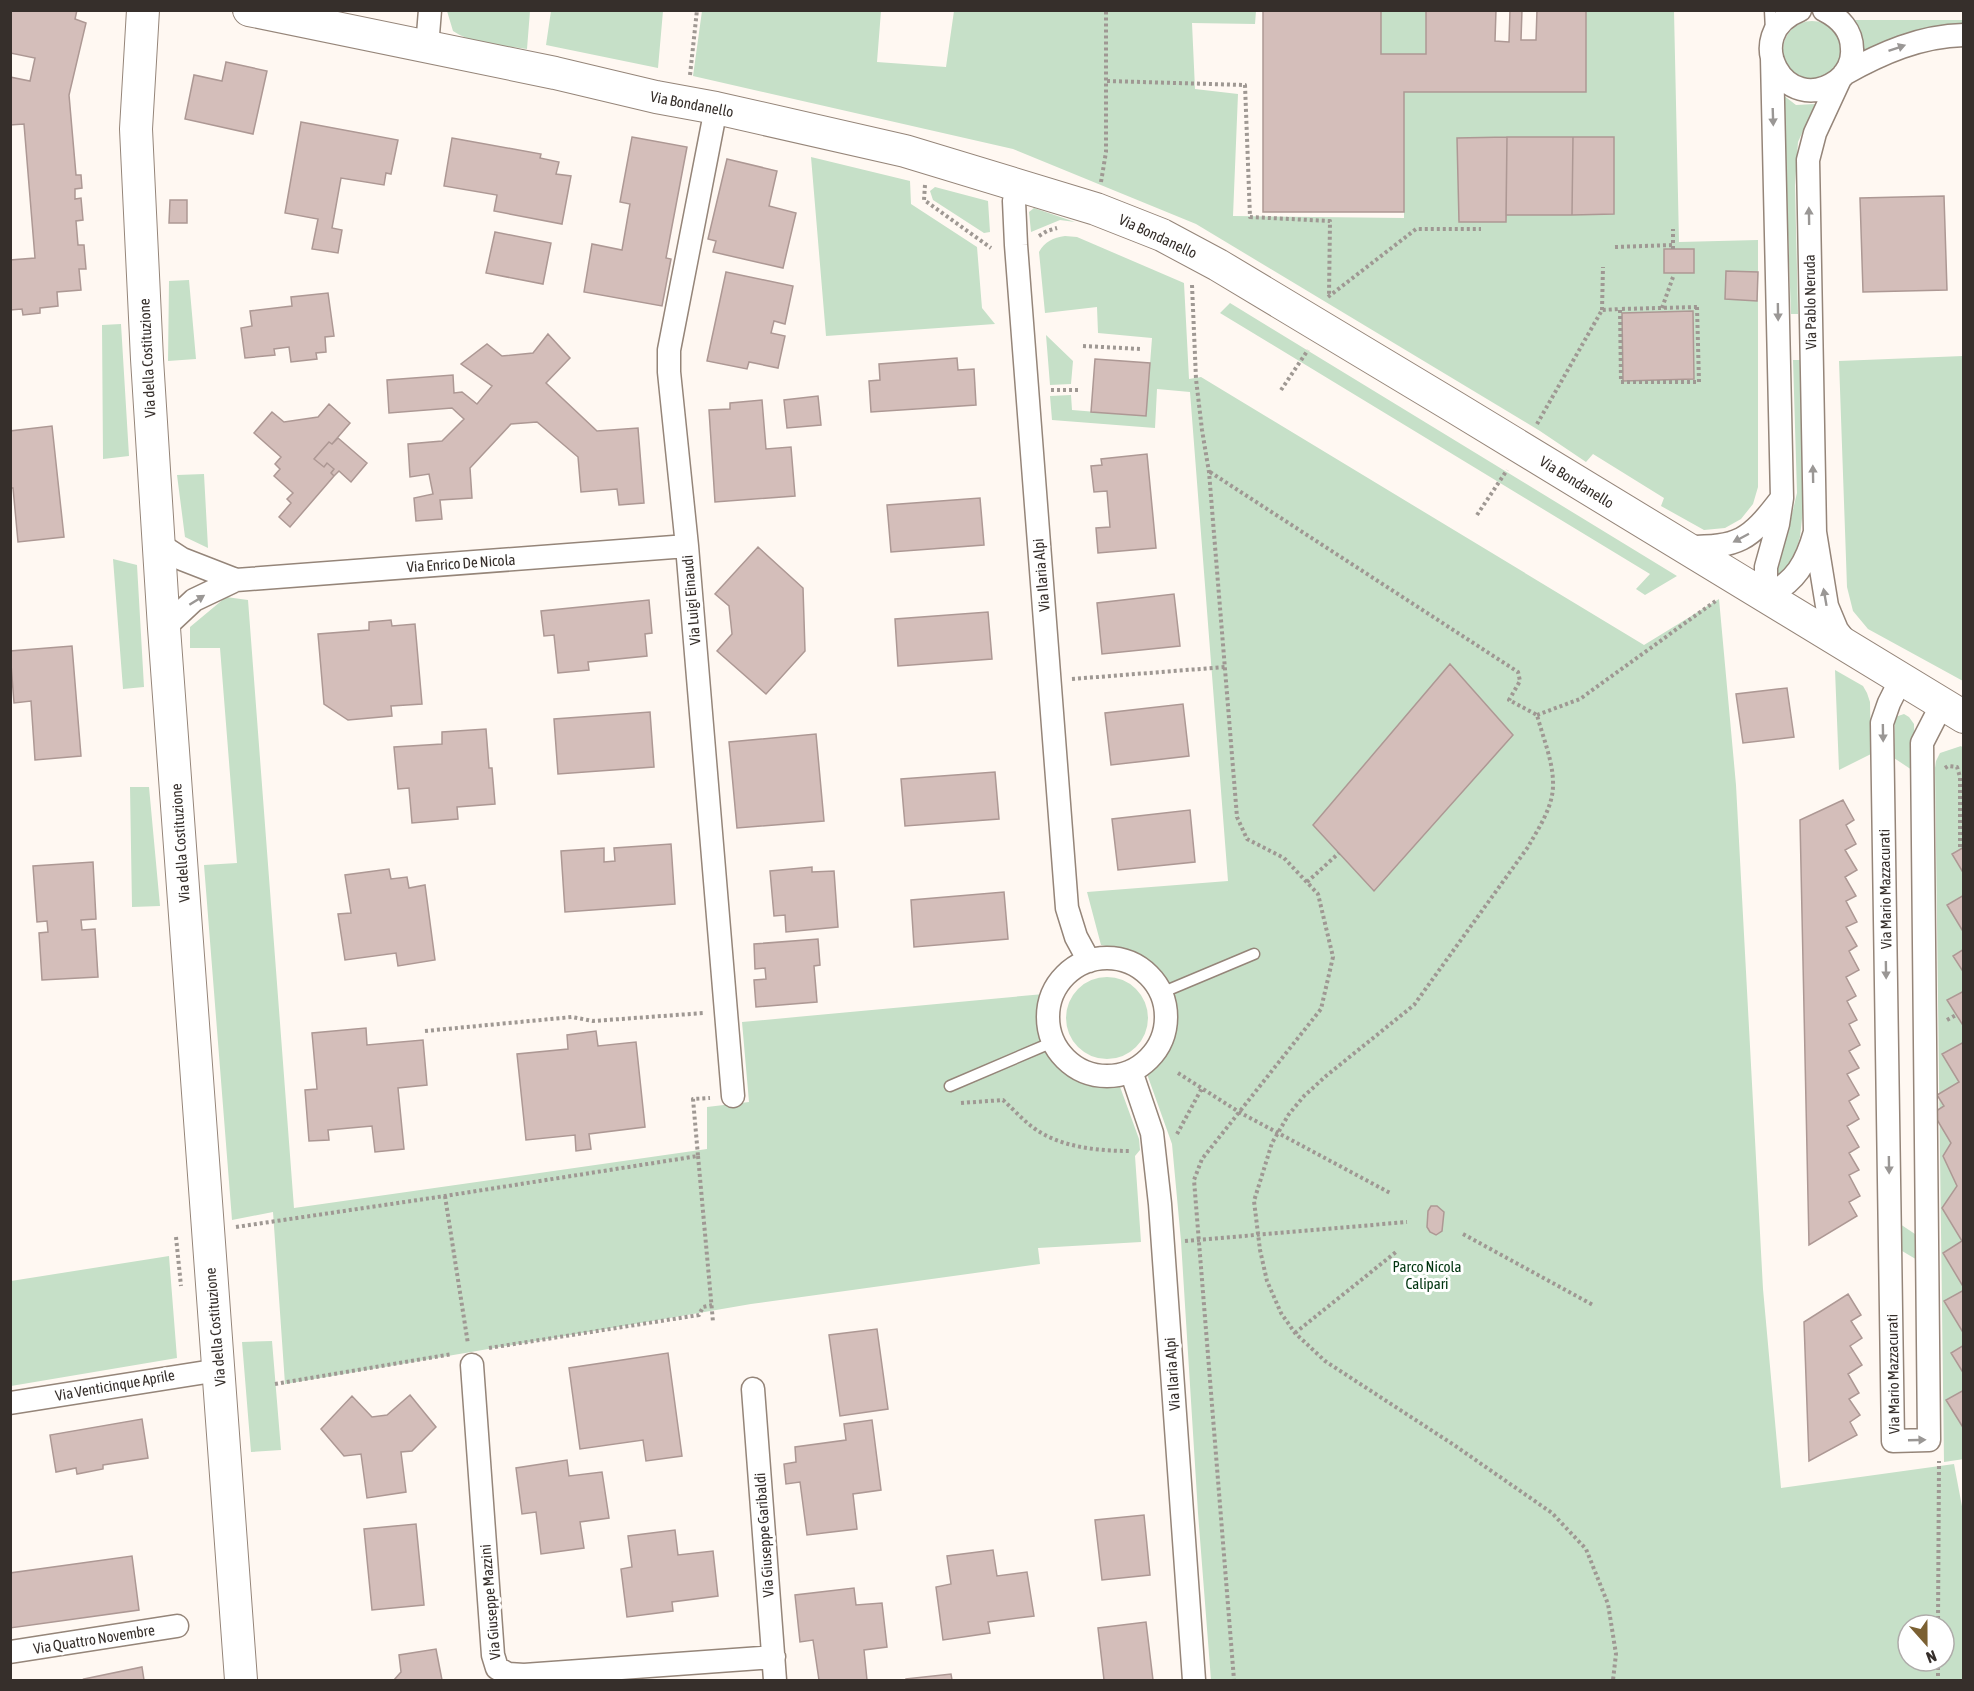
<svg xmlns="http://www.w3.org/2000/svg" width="1974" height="1691" viewBox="0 0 1974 1691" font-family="'Asap Condensed',sans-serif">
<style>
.green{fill:#c6e0c8;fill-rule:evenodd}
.building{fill:#d4beba;stroke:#ad9894;stroke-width:1.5}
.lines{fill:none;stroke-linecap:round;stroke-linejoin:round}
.lane-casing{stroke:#958579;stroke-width:13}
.street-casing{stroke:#958579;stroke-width:25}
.secondary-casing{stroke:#958579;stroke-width:34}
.path{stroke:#9f9893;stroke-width:4;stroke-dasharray:3 3;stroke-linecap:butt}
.lane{stroke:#fff;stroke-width:10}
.street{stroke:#fff;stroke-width:22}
.secondary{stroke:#fff;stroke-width:32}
.oneway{fill:#9a9795}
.labels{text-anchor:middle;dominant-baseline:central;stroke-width:6;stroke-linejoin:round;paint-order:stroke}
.street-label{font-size:15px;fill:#362f2b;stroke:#fff}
.park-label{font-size:15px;fill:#00340f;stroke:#fff}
</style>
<rect width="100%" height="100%" fill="#fff8f2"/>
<path class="green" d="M447,11H530L527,49C503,46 474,45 453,31Z
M551,11H663L658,68L546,45Z
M702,11H881L877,62L946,67L954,11H1256L1255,24L1192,23L1195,89L1238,94L1233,216L1404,218V92H1586V11H1674L1679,242L1758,240V487L1753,504L1741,519L1725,528L1704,530L1661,506L1664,498L1593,454L1586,462L1540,431L1196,224L1013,149L693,76Z
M1381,11H1426V54H1381Z
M1852,20H1963V26H1939L1912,31L1863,52Z
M1783 50a29 29 0 1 1 58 0a29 29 0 1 1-58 0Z
M1783,95L1796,105L1815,104L1798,142L1795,185L1798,314H1791Z
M811,157L910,181L911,204L977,247L982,308L995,324L826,336Z
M935,187L988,201L990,232L984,233L933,200L930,191Z
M1034,208L1075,222L1060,220L1031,232L1029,212Z
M1065,236L1077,237L1184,283L1189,379L1201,377L1644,645L1719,599L1736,785L1763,1289L1781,1488L1954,1464L1964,1517L1963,1680H1211L1198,1513L1181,1241L1172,1144L1147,1074L1169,1052L1176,1025L1174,1000L1162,975L1135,952L1101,945L1087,892L1228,881L1190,392L1157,389L1155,428L1052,420L1050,396L1071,395L1072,410L1146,416L1152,338L1098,333L1097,307L1045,313L1039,252C1045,241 1053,238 1065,236ZM1908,1625H1944V1661H1908Z
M189,280L196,359L168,361L169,281Z
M1230,303L1677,576L1645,595L1636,589L1650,574L1220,313Z
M121,324L129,456L103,459L102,325Z
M1046,335L1073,361L1071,384L1050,385Z
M1963,356H1964L1963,681L1868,629L1853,611L1847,587L1839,361Z
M1793,360H1800L1805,491L1800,537L1788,576L1778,579L1772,573L1787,535L1797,493Z
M204,474L208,548L185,537L177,475Z
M113,559L137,565L144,687L123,689Z
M226,597L248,600L294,1208L707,1149V1107L749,1102L742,1022L1044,994L1039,1009V1030L1051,1059L1065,1072L1082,1081L1104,1087L1119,1084L1139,1139L1140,1150L1135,1156L1141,1242L1038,1248L1040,1264L751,1304L285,1384L273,1212L232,1220L204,865L237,863L220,648H190V627Z
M1835,670L1863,686L1867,693L1870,702L1871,754L1839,770Z
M1904,714L1909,717L1914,724L1915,772L1894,758L1895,717Z
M1961,746L1963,748L1964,1459L1944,1462L1935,768L1936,761L1940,753Z
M130,787H149L160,906L132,907Z
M1066 1018a41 41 0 1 1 82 0a41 41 0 1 1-82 0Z
M1897,1222L1918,1236L1919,1261L1897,1248Z
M169,1256L177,1358L11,1386V1281Z
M272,1341L281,1450L251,1452L242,1342Z"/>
<path class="building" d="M10,10H77L75,19L86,23L69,95L76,175H81L82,188L75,189V199L81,198L83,220L76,221L78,245H84L86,269H79L81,290L57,292L58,306L40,308V313L23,315L22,309L10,310V260L35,258L24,124L10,125V77L30,81L35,58L10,53Z
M1263,10H1381V54H1426V10H1496L1495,41L1509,42L1510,10H1522L1521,40H1536L1537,10H1586V92H1404V212H1263Z
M226,62L267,71L253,134L185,119L194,75L222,81Z
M301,122L398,140L391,174L386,173L384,185L341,178L332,228L342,230L338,253L312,249L318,219L285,213Z
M632,137L687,147L666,258L671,259L662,306L584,292L592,244L622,250L630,204L620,202Z
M1507,137H1573L1572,215H1506Z
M1507,137L1506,222H1459L1457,138Z
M1573,137H1614V214L1572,215Z
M452,138L541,154L540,158L559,162L556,174L571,176L562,224L494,211L497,195L444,186Z
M727,159L777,171L769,206L796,213L783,268L713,252L716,241L708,239Z
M1944,196L1947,290L1863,292L1860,198Z
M170,200H187V223H169Z
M495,232L551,243L543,284L486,273Z
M1664,249H1694V273H1664Z
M1726,271L1758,272L1757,301L1725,299Z
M726,272L793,286L785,324L774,321L771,333L785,336L778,368L749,362L747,369L707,361Z
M328,293L334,336L325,337L326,352L316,353L317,359L291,362L289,347L274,349L275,355L245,358L241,328L252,326L250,311L292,306L291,297Z
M1693,311L1694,379L1623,381L1622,313Z
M548,334L570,358L546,383L597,431L638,428L644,503L619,505L617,489L581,492L578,457L537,422L511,424L470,468L472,498L440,500L442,519L416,521L414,498L433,494L429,474L410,477L408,444L442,441L464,419L452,408L389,413L387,380L453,375L454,393L462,392L477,404L492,386L461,364L487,344L502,356L533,353Z
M957,358L958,370L974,369L976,405L871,412L869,381L880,380L879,364Z
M1095,359L1150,363L1146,416L1091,412Z
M818,396L821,425L787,428L784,400Z
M762,400L766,449L791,447L795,496L715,502L709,410L730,409V403Z
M329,404L350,423L332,444L329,442L314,459L324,467L327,463L334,469L331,473L334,476L290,527L279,517L291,503L287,499L293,493L274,476L280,469L275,464L281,457L254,433L272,412L284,422L318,417Z
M52,426L64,537L18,542L13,488H10V431Z
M338,438L367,463L351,482L339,471L334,476L331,473L334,469L327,463L324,467L314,459L329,442L332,444Z
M1147,454L1156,548L1098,553L1096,528L1110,527L1107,491L1094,492L1091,466L1102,465L1101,459Z
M980,498L984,545L891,552L887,505Z
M758,547L803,588L805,651L766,694L717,651L732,634L729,606L715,594Z
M1174,594L1180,646L1102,654L1097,603Z
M649,600L652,633L645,634L647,656L588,662L589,670L558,673L554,635L544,636L541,611Z
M988,612L992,659L898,666L895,619Z
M391,620L392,626L415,624L422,704L391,706L392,716L348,720L324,704L318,634L369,630V622Z
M72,646L81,756L35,760L31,701L14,703L10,651Z
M1450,664L1513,735L1374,891L1313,825Z
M1787,688L1794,737L1743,743L1736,694Z
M1183,704L1189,756L1111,765L1105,713Z
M650,712L654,767L558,774L554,719Z
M486,729L489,768H492L495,804L457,807L458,819L412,823L409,788L398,789L394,747L442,744V732Z
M816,734L824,821L737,828L729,742Z
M995,772L999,819L905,826L901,779Z
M1843,800L1854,820L1846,825L1856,844L1845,850L1857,870L1845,877L1856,896L1846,901L1857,922L1846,927L1857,946L1849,951L1859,970L1846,977L1856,996L1847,1001L1857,1020L1849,1024L1860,1045L1849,1051L1859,1068L1847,1074L1859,1095L1849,1101L1859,1119L1847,1126L1859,1147L1849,1153L1859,1170L1849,1175L1860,1196L1849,1202L1857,1216L1809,1245L1800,820Z
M1190,810L1195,862L1118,870L1112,819Z
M671,844L675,904L565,912L561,851L604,848V862L615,861L614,848Z
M1964,847V874L1952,854Z
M93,862L96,919L81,920L82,930L95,929L98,977L42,980L39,933L48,932L47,921L37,922L33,866Z
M812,867V872L834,871L838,927L786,932L785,915L774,916L770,871Z
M389,869L391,879L407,877L409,888L425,885L435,960L398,966L396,953L345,960L338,914L351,913L345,875Z
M1004,892L1008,939L914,947L911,900Z
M1964,895V933L1947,905Z
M818,939L820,965L814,966L817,1002L756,1007L754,980L766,979L765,968L755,969L754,944Z
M1964,949V973L1953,956Z
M1964,991V1027L1947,1000Z
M366,1028L367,1045L423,1040L427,1085L398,1088L404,1149L375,1152L372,1126L328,1130L329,1140L309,1141L305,1090L317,1089L312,1033Z
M596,1031L598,1046L636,1042L645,1127L589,1134L591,1149L576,1151L575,1135L526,1140L517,1054L568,1049L567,1035Z
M1964,1042V1288L1943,1253L1962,1241L1942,1208L1957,1186L1943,1156L1951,1143L1933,1113L1944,1106L1937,1095L1959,1082L1942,1054Z
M1431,1206H1437L1444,1212L1442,1231L1436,1235L1430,1232L1427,1227L1428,1211Z
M1964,1290V1334L1944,1301Z
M1848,1294L1861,1315L1851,1321L1862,1338L1850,1346L1862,1365L1848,1374L1859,1393L1849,1399L1860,1415L1850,1422L1857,1435L1809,1461L1804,1322Z
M877,1329L888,1409L840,1416L829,1335Z
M1964,1345V1374L1951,1353Z
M668,1353L682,1456L646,1461L643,1440L580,1449L569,1368Z
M1964,1390V1429L1946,1400Z
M410,1395L436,1427L412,1451L401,1452L406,1492L367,1498L361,1454L344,1456L321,1429L352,1396L372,1417L387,1415Z
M142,1419L148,1458L103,1465V1469L77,1474L76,1468L56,1472L50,1435Z
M872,1420L881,1490L853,1494L857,1529L807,1535L800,1482L786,1484L784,1464L796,1462L795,1447L846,1440L844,1424Z
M567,1460L569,1476L602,1472L609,1518L580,1522L584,1548L541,1554L536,1512L522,1514L516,1468Z
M1144,1515L1150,1575L1102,1580L1095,1520Z
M416,1524L424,1605L372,1610L364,1529Z
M675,1530L678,1555L713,1551L718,1596L672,1602L673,1611L627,1617L621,1569L632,1567L628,1536Z
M993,1550L997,1576L1027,1572L1034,1616L988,1622L990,1633L943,1640L936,1587L951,1584L947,1556Z
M132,1556L139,1610L10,1628V1573Z
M854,1588L856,1605L882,1603L887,1647L864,1650L867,1680H819L813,1640L800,1642L795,1595Z
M1146,1622L1153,1680H1104L1098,1628Z
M436,1649L442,1680H394L401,1672L399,1655Z
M142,1667L144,1680H85L84,1679Z
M951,1674L952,1680H906V1679Z"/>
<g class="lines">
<g class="lane-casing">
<path id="lane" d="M1770,10L1771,31
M1161,993L1254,954
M950,1086L1053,1042"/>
</g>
<g class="street-casing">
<path id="street" d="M1800,10C1739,34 1785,118 1837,81C1847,74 1853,61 1852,49C1852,31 1840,18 1824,10
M427,47L430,10
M1772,58L1782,498L1778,524L1766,567V597C1796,581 1806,564 1815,532
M1844,74C1882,53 1920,36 1964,35
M1840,79L1815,133L1808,160L1815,532L1827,606L1837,630L1847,643
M716,108L669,350V372L687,546L733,1096
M1021,185L1014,201L1016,245L1067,908L1076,937L1089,961
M159,544L182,559L236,580
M1686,547C1739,547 1749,541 1781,499
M164,628L194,600L236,580L687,546
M1901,679L1889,703L1882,723L1893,1441L1929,1440L1922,743L1942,704
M1048 1017a59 59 0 1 1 118 0a59 59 0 1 1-118 0Z
M1131,1071L1152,1133L1160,1204L1194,1680
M472,1365L493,1655L497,1668L508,1674L524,1675L774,1657
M753,1389L775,1680
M10,1403L219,1370
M10,1652L177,1626"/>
</g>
<g class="secondary-casing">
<path id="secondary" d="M143,10L136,129L147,359L164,628L241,1680
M249,10L555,73L656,97L716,108L905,151L1096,209L1162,235L1218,265L1456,408L1964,717"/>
</g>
<path class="path" d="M690,75L697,10
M1107,81L1245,85L1250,217L1330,221L1329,296
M1101,182L1106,152V10
M925,185L924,200L991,248
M1039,236L1047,231L1057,228
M1615,247L1673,245
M1673,249V229
M1192,285L1196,379L1202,430L1209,472L1237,817L1247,839L1284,858L1318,894L1333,957L1321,1009L1202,1159L1194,1180L1234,1680
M1328,297L1416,229H1481
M1697,307L1699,382H1621L1620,309Z
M1662,308L1673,277
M1602,310L1603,267
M1083,346L1141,349
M1051,390H1080
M1281,390L1308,350
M1537,424L1602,310L1620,309
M1210,472L1518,672L1520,681L1509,700L1537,715C1543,738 1554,763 1553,787C1552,809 1538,829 1528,847L1414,1005L1326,1076L1304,1096L1289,1114L1272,1143L1254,1201L1260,1250L1267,1281L1281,1313L1295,1333L1325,1361L1454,1445L1552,1513L1586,1549L1608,1604L1616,1654L1613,1680
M1477,515L1507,470
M1072,679L1225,667
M1537,715L1580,699L1717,600
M1945,768L1948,766L1957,767L1960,777V849
M1307,882L1339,853
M1947,1020L1956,1015
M425,1031L572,1017L593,1021L704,1013
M1178,1073L1239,1112L1392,1194
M961,1103L1003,1100C1012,1108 1021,1118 1031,1126C1058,1147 1096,1151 1130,1151
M1177,1134L1202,1088
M698,1156L713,1322
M445,1196L468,1344
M236,1227L445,1196L698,1156L693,1099L710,1098
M1463,1234L1593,1305
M176,1237L181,1286
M1185,1241L1407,1222
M1295,1333L1396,1252
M489,1348L699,1315L703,1307L712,1305
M275,1384L452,1354
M1938,1625L1939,1461
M1938,1661V1680"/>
<use href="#lane" class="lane"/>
<use href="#street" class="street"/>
<use href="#secondary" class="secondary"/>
</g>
<defs><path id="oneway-solid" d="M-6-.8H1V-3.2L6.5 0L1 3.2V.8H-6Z" transform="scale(1.5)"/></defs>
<g class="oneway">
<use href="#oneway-solid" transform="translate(1897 48) rotate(-19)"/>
<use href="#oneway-solid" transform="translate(1773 117) rotate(88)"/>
<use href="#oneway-solid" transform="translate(1809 216) rotate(-91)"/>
<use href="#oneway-solid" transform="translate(1778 312) rotate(89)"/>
<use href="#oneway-solid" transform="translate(1813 474) rotate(-91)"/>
<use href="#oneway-solid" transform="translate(1741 538) rotate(152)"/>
<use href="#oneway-solid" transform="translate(1825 597) rotate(-100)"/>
<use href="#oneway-solid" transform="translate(197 600) rotate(-32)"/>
<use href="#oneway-solid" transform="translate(1883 733) rotate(89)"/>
<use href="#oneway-solid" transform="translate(1886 970) rotate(89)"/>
<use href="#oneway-solid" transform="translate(1889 1165) rotate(89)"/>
<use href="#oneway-solid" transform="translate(1917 1440) rotate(-2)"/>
</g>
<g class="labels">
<g class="street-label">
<text transform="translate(692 104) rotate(11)">Via Bondanello</text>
<text transform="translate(1158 236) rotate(25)">Via Bondanello</text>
<text transform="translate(1810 302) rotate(-91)">Via Pablo Neruda</text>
<text transform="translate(147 358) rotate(-93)">Via della Costituzione</text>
<text transform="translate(1577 482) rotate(32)">Via Bondanello</text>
<text transform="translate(461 563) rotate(-4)">Via Enrico De Nicola</text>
<text transform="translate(1041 575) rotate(-95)">Via Ilaria Alpi</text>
<text transform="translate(691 600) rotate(-95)">Via Luigi Einaudi</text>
<text transform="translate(180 843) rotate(-94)">Via della Costituzione</text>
<text transform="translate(1885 889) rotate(-91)">Via Mario Mazzacurati</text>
<text transform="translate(215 1327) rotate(-95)">Via della Costituzione</text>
<text transform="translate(1172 1374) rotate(-94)">Via Ilaria Alpi</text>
<text transform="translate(1893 1374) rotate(-91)">Via Mario Mazzacurati</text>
<text transform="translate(115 1385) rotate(-10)">Via Venticinque Aprile</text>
<text transform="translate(764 1535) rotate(-94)">Via Giuseppe Garibaldi</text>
<text transform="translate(490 1602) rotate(-95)">Via Giuseppe Mazzini</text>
<text transform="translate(94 1639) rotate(-9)">Via Quattro Novembre</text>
</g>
<g class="park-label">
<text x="1427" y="1266">Parco Nicola<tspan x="1427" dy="17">Calipari</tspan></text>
</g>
</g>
<rect width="1974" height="1691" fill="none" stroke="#362f2b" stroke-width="24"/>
<g transform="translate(1926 1643) rotate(159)"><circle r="28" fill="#ffffff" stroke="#afacaa" stroke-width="1.5"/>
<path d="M0-4.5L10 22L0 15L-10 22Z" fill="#7b6032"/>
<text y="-9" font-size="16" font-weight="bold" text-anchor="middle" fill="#362f2b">N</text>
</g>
</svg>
